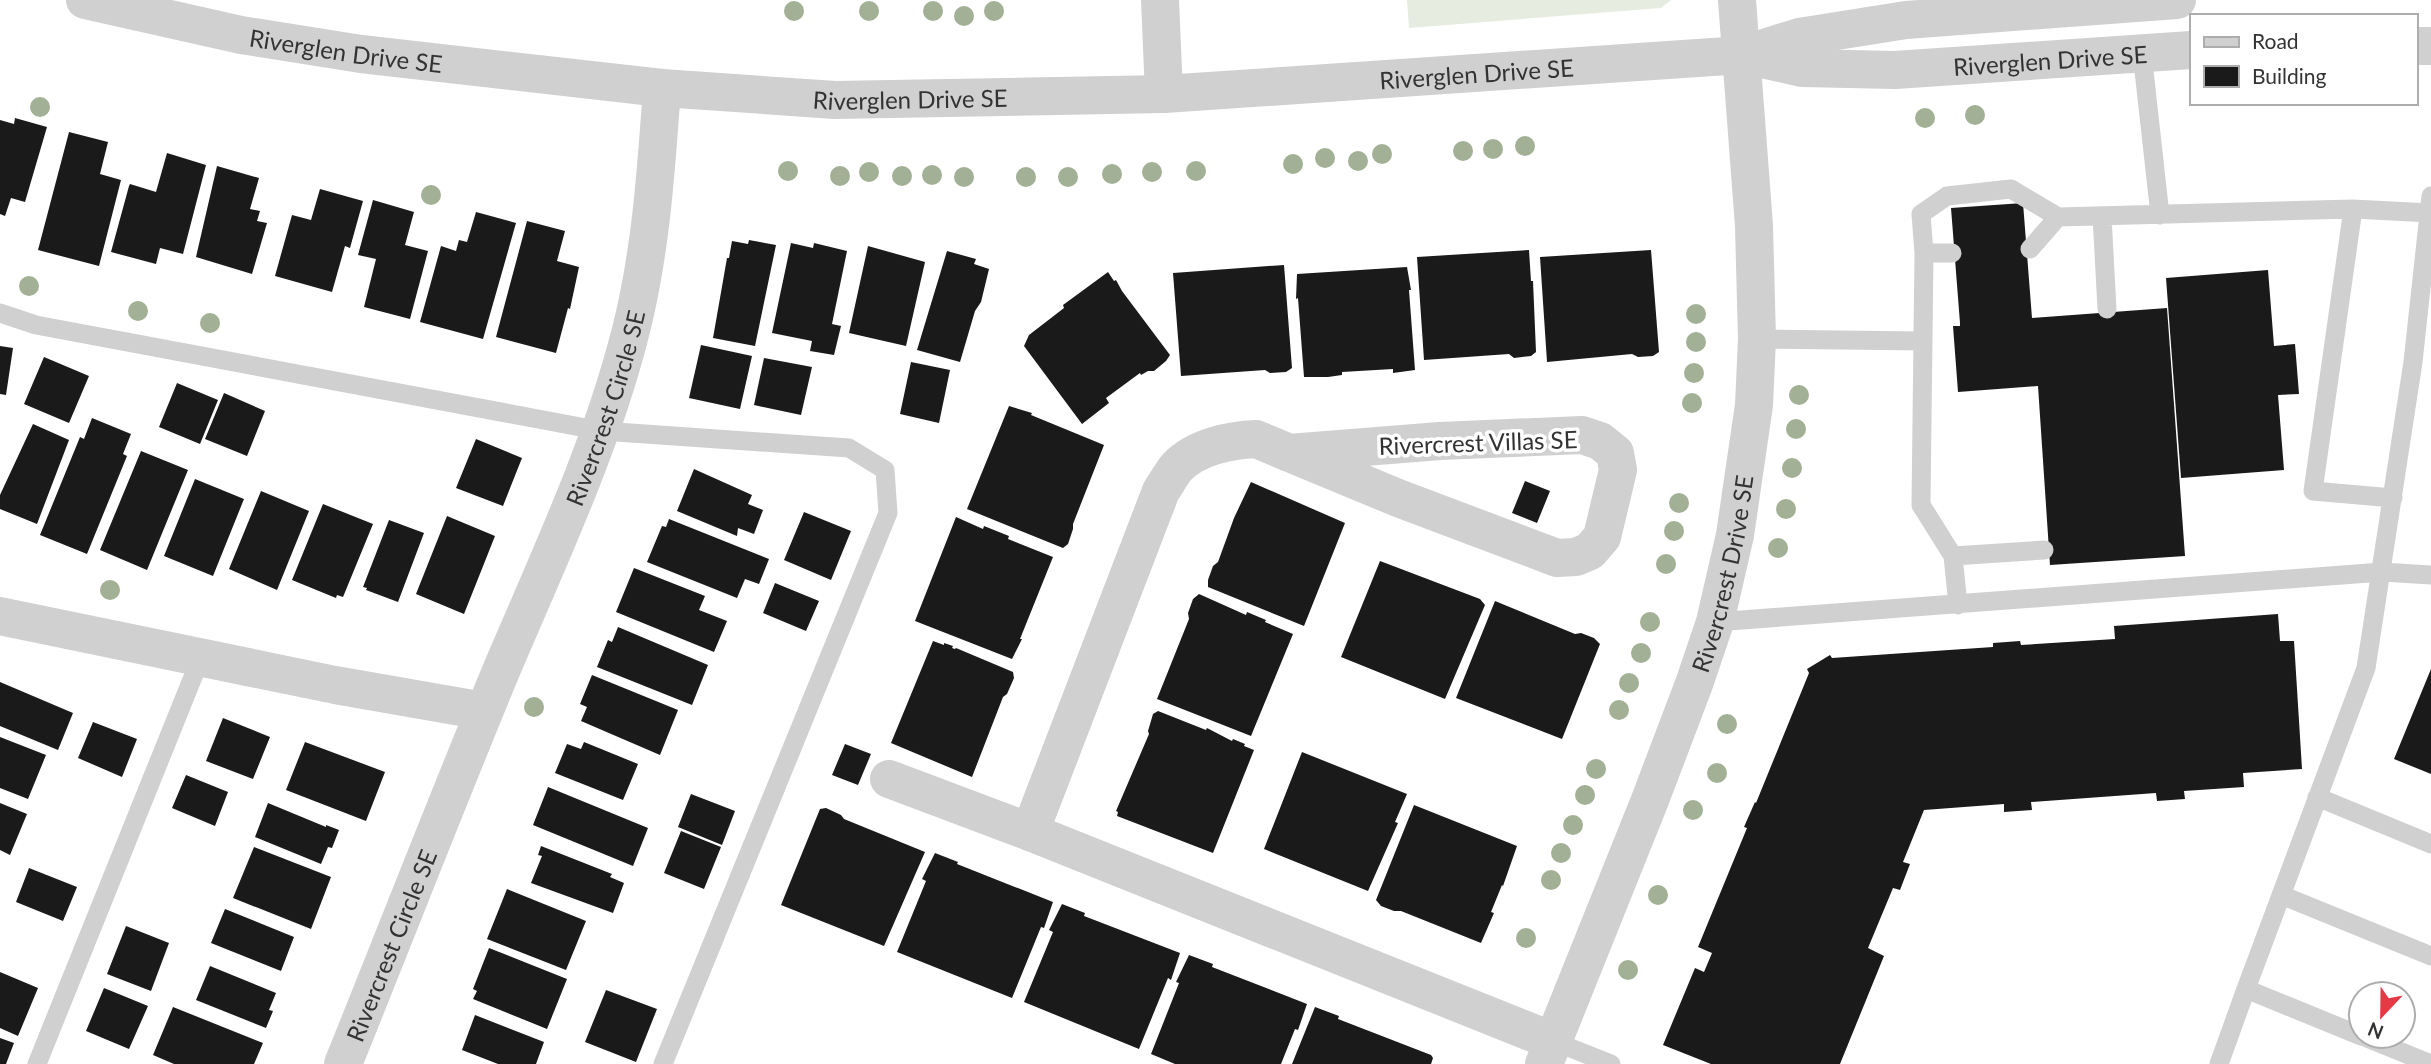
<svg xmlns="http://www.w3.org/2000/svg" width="2431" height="1064" viewBox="0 0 2431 1064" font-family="Lato,sans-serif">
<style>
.green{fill:#e6ecdf}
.building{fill:#1a1a1a}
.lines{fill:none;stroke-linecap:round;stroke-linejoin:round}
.service{stroke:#d0d0d0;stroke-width:19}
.minor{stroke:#d0d0d0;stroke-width:38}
.tertiary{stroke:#d0d0d0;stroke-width:38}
.tree{fill:#a2b095}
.labels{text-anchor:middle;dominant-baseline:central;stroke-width:7;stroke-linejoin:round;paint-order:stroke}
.street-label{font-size:24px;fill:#333;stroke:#fff}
</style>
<rect width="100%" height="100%" fill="#fff"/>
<path class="green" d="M1407,0H1671L1661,8L1409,28Z"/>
<path class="building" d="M15,118L47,127L25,202L11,198L5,216L0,214V120L14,124Z
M69,132L108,142L100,174L121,180L99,266L38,250Z
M167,153L206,165L183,254L160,248L156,264L111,252L129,186L130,184L156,192Z
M217,166L259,178L250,209L260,211L257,221L267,223L252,274L196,257Z
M320,189L363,201L350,248L345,246L332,292L275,276L292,215L311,220Z
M373,200L414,212L405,245L428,251L410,319L364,307L376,259L358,255Z
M2023,203L2032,318L2167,308L2185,556L2050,565L2038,386L1958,392L1953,326H1960V323L1951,208Z
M476,212L516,223L483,339L420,322L441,246L456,251L459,240L467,242Z
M527,221L565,231L557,261L579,267L570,309L568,308L556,353L496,337Z
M749,240L776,245L755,346L713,338L727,258H729L732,241L748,244Z
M791,243L813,248L814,243L847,251L832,324L841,326L834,355L810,351L812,341L772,333Z
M868,246L925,262L906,346L849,333Z
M1529,250L1531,281H1533L1536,352L1531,356L1514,358L1509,354L1424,360L1417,257Z
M1651,250L1659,352L1653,356L1638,357L1632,354L1547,362L1540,257Z
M947,251L976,259L974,264L989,269L981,302L975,311L960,362L917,350Z
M1284,265L1292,368L1286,372L1270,373L1265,370L1181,376L1173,273Z
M1407,267L1411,290H1409L1415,370L1393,373V369L1342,372V375L1328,377H1304L1298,298L1296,299L1297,274Z
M2268,270L2274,346L2295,344L2299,394L2278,395L2284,470L2181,478L2166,278Z
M1108,272L1114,281L1116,280L1122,291L1170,355L1166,361L1154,371H1148L1141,375L1140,373L1106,398L1109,403L1082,424L1024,346L1029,335L1064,308L1063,305Z
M701,345L752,356L740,409L689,398Z
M0,346L13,348L6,395L0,394Z
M44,357L89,376L69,423L24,404Z
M764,358L812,367L801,415L754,405Z
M911,362L950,370L939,423L900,414Z
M177,383L218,400L200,444L159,427Z
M224,393L265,411L247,456L205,439Z
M1009,406L1032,413L1031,415L1104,445L1073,524V529L1068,544L1063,548L967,509Z
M92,418L131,434L123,454L127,456L87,554L40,535L80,437L84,439Z
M33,424L69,440L37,524L0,509V495Z
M476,439L522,458L503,506L456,488Z
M141,451L188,470L147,570L100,550Z
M694,469L752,495L748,504L763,510L754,534L738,528L737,536L677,511Z
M195,479L244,499L213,576L164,556Z
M1525,481L1550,491L1537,523L1512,513Z
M1251,482L1345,523L1304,626L1208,587V580L1213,566L1218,562L1234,518Z
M261,491L309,511L277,590L229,569Z
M323,504L373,524L343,597L337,595L336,598L292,580Z
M804,512L851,531L831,580L784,560Z
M447,516L495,536L464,614L416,594Z
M956,517L983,529L984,526L1009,536L1008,539L1053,557L1020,639H1022L1012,659L915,621Z
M669,519L769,559L759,584L745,579L737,598L647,562L662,526L666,527Z
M389,520L424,533L398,602L366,590L367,588L363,587Z
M1380,561L1480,599L1485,605L1445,699L1341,657Z
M634,568L705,596L699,610L727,621L714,652L616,612Z
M775,583L819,601L806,631L763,613Z
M1199,594L1246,615L1247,612L1266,620L1265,622L1293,634L1251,736L1157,699L1189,619L1188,613L1193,599Z
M1495,601L1575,634L1581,633L1594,638L1600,644L1562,739L1456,698Z
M2278,614L2280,641H2294L2302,769L2243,773L2244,787L2184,791L2185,799L2157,801L2156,793L2031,802L2032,810L2004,812V804L1924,810L1903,862L1910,864L1900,890L1893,888L1868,948L1884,956L1840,1064H1711L1663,1045L1695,968L1704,972L1712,953L1698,947L1747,828L1744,827L1755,802L1756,803L1809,673L1807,669L1830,655L1832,658L1993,647V643L2020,641L2021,645L2115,639L2114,626Z
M618,627L708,665L692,705L597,667L608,640L612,642Z
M933,641L944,645V643L953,646L952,648L955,649L956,648L1013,672L1014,678L1007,694L1003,697L972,777L891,743Z
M2431,669V774L2394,759Z
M592,675L678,710L660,755L581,721L587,707L580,704Z
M0,682L73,713L58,750L0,726Z
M1158,711L1206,730L1207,728L1232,741L1233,739L1245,744L1244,746L1254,750L1213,853L1117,816L1118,812L1116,811L1149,734L1148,731L1153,714Z
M223,718L270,737L253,779L206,761Z
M93,722L137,739L122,777L78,758Z
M0,737L46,755L28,799L0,788Z
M305,742L385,772L366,821L286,790Z
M584,742L638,764L623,800L555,773L567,744L581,749Z
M845,744L871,754L858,785L832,775Z
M1302,752L1407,794L1395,822L1398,823L1368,891L1264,849Z
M186,775L228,792L215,826L172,808Z
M548,787L648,828L633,866L533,825Z
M691,794L735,811L722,845L678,827Z
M0,803L27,814L10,855L0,850Z
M268,803L326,827V825L339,830L332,848L328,847L321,864L255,837Z
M1414,805L1517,846L1503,886L1502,885L1491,912L1494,913L1481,943L1401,911H1394L1381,906L1376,900Z
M826,808L841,815L844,819L925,852L884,946L781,905L820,809Z
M681,831L721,847L704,889L664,873Z
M541,846L612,874L610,877L624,883L613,913L531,883L542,856L538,855Z
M254,847L331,877L311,929L233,898Z
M935,853L958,862L957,864L1053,902L1044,928L1041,927L1012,998L897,952L926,881L922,879Z
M29,868L77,887L63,921L16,902Z
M507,889L586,921L566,970L487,939Z
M1062,904L1085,913L1084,916L1180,953L1171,980L1168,978L1139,1049L1024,1002L1053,932L1049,930Z
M225,909L294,937L281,971L211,943Z
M126,926L169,943L151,991L107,974Z
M489,948L567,979L547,1029L473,999L477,991L473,989Z
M1189,955L1213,964L1212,967L1307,1004L1298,1030L1295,1029L1281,1064H1175L1151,1054L1179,983L1176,982Z
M210,966L276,993L269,1010L273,1011L266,1028L196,1000Z
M0,972L38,988L18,1036L0,1028Z
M104,988L148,1006L129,1049L86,1031Z
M606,990L657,1009L636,1062L585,1042Z
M173,1007L263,1043L254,1064H174L153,1055Z
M1315,1007L1339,1016L1338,1019L1431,1055L1433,1058L1431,1064H1292Z
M475,1015L544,1042L536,1064H498L462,1050Z
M0,1038L14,1043L6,1064H0Z"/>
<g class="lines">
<path class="service" d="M2142,53L2160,215
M2353,209L2313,491L2393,498
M2102,216L2107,309
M2030,249L2058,217
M1924,253H1952
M0,313L36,325L602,431L849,448L885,470L888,513L663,1064
M1757,339L1923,341
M1953,556L2044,550
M1958,605L1953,556L1921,505L1924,253L1921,214L1947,196L2011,189L2058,217L2353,209L2431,213
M1715,622L2382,572L2431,575
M2317,797L2431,844
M2281,895L2431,956
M2361,1036L2246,989L2366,668L2413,362L2431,196
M2362,1036L2431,1064
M1553,1041L1611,1064
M37,1064L201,657
M2219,1064L2246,989"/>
<g class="minor">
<path d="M1160,0L1164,94"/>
<path d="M0,616L335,685L484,711"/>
<path d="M889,779L1030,832L1553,1041"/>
<path d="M1030,832L1161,491C1166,484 1171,474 1177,467C1196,447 1230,440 1256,439L1398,498L1557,558L1576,557L1590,551L1602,537L1618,470L1615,453L1600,441L1582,435L1440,441L1289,453"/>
<path id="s1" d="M343,1064C396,933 447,801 501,671C548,560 600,451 630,334C651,253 656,171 662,88"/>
<path id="s2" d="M1544,1064L1650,800L1694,684L1715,622L1735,535L1754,405L1757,339L1754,226L1737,0"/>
</g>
<g class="tertiary">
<path id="s3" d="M85,0L241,35L361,54L662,88L835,100L1164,94L1742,55L1799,37L1906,20L2177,0"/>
<path d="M2415,46H2431"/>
<path id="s4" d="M1744,55L1802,68L1895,70L2191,50"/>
</g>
</g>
<g class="tree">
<circle cx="794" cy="11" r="10"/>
<circle cx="869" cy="11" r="10"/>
<circle cx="933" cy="11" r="10"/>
<circle cx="994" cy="11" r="10"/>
<circle cx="964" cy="16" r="10"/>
<circle cx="40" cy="107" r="10"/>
<circle cx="1975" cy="115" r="10"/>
<circle cx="1925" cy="118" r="10"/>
<circle cx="1525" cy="146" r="10"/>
<circle cx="1493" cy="149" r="10"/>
<circle cx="1463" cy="151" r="10"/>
<circle cx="1382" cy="154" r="10"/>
<circle cx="1325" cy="158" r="10"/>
<circle cx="1358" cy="161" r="10"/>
<circle cx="1293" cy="164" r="10"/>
<circle cx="788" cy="171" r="10"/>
<circle cx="1196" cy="171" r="10"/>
<circle cx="869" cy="172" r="10"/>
<circle cx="1152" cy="172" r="10"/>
<circle cx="1112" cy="174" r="10"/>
<circle cx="932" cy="175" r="10"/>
<circle cx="840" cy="176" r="10"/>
<circle cx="902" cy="176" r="10"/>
<circle cx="964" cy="177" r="10"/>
<circle cx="1026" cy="177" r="10"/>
<circle cx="1068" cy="177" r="10"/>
<circle cx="431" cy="195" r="10"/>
<circle cx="29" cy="286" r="10"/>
<circle cx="138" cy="311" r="10"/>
<circle cx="1696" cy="314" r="10"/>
<circle cx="210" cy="323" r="10"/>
<circle cx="1696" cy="342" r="10"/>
<circle cx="1694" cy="373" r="10"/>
<circle cx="1799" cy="395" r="10"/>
<circle cx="1692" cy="403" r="10"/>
<circle cx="1796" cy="429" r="10"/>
<circle cx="1792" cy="468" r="10"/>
<circle cx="1679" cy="503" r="10"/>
<circle cx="1786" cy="509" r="10"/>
<circle cx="1674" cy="531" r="10"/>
<circle cx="1778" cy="548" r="10"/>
<circle cx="1666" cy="564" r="10"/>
<circle cx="110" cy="590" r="10"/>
<circle cx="1650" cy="622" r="10"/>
<circle cx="1641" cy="653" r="10"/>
<circle cx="1629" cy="683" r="10"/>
<circle cx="534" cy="707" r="10"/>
<circle cx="1619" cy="710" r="10"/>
<circle cx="1727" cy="724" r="10"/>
<circle cx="1596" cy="769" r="10"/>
<circle cx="1717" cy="773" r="10"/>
<circle cx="1585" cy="795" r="10"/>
<circle cx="1693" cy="810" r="10"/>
<circle cx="1573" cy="825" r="10"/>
<circle cx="1561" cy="853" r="10"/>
<circle cx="1551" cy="880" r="10"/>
<circle cx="1658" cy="895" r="10"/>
<circle cx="1526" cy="938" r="10"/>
<circle cx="1628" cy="970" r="10"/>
</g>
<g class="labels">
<g class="street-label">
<text stroke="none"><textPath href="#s3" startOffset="266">Riverglen Drive SE</textPath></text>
<text stroke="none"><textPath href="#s4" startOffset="308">Riverglen Drive SE</textPath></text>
<text stroke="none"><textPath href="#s3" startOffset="1400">Riverglen Drive SE</textPath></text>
<text stroke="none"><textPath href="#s3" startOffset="833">Riverglen Drive SE</textPath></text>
<text stroke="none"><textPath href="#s1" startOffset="707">Rivercrest Circle SE</textPath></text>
<text transform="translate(1478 442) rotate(-2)">Rivercrest Villas SE</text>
<text stroke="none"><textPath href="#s2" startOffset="523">Rivercrest Drive SE</textPath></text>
<text stroke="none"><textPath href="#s1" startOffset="128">Rivercrest Circle SE</textPath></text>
</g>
</g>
<rect x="2190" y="14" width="228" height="91" fill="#ffffff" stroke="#adadad" stroke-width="2"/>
<rect x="2204" y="37" width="35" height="10" fill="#d0d0d0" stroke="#adadad" stroke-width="2"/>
<text x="2252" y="49" font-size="21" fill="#333333">Road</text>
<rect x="2204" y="66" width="35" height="21" fill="#1a1a1a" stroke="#adadad" stroke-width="2"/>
<text x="2252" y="84" font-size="21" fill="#333333">Building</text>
<g transform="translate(2382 1015) rotate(202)"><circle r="33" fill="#ffffff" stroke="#adadad" stroke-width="2"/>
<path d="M0-5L12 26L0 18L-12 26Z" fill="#e63946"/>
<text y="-10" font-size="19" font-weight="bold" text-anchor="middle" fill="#333333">N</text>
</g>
</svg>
